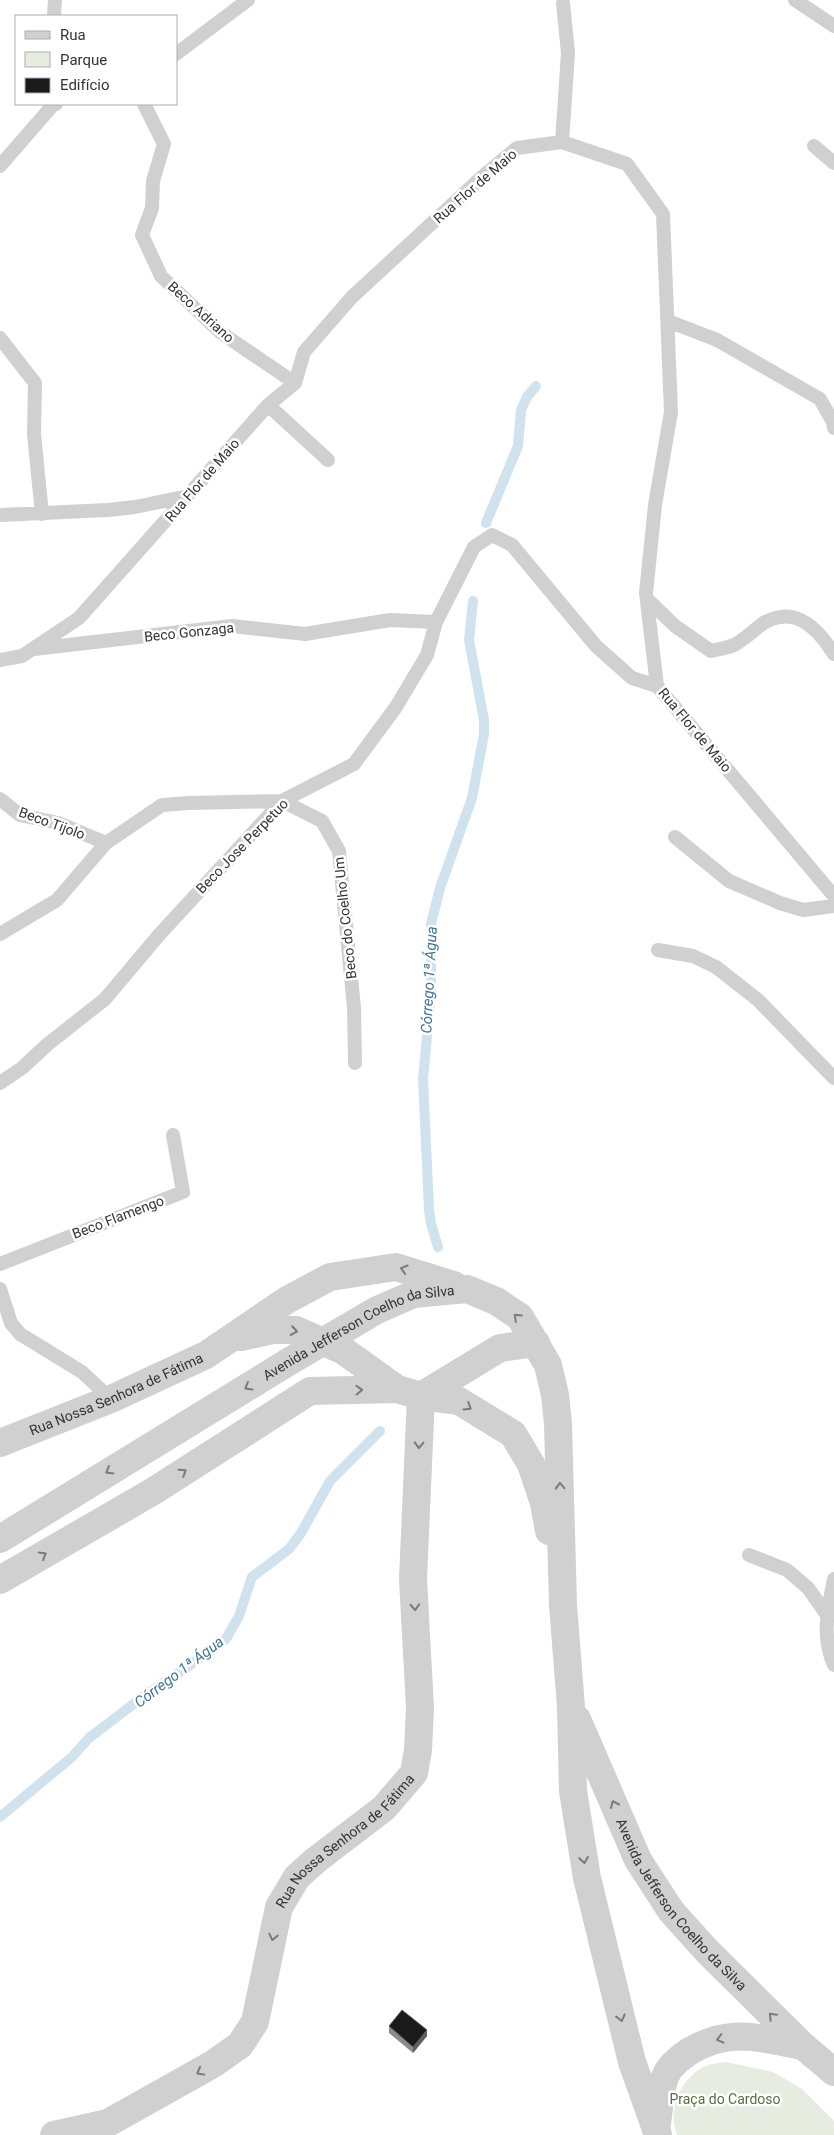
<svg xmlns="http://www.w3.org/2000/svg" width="834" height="2135" viewBox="0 0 834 2135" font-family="Roboto,sans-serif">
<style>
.green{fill:#e6ecdf}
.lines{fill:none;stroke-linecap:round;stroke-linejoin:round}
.stream{stroke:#cfe2ee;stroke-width:10}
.service{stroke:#d0d0d0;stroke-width:14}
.minor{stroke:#d0d0d0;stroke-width:28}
.tertiary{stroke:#d0d0d0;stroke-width:28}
.wall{fill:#8c8c8c}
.shaded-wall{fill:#5f5f5f}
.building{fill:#1a1a1a;stroke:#5f5f5f}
.oneway{stroke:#7a7a7a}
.labels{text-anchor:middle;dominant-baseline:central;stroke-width:5;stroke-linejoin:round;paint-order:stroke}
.street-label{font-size:14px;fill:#333;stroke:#fff}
.park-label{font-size:14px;fill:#56703f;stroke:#fff}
.water-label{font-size:15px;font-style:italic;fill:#3f7597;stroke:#fff}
</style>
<rect width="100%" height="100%" fill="#fff"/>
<path class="green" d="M726,2062L773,2072L802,2089L834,2121V2135H677C668,2110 679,2081 703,2067C709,2064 719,2063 726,2062Z"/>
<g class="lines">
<path class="stream" d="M486,523L518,446L521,410L527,397L536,386
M438,1247L431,1224L429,1210L423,1079L431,994V924L440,888L472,798L484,734V720L469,640L473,601
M0,1817L72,1757L89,1738L144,1696L211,1651L226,1639L239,1616L252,1577L289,1549L301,1533L330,1481L380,1431"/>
<path class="service" d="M795,0L834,26
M54,16L55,0
M176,54L248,0
M144,104L164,144L153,181L152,208L142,235L161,276L220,332L295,383
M562,142L568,53L563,3
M814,146L834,163
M0,166L53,105L56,104
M668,321L717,340L820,399L833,422L834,428
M0,338L35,383L34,434L42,514
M268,405L328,460
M0,515L108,510L135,507L188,496
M647,599L675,626L711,651C718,649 727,648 734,645C744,640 753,631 762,624C794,604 817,627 834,654
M34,649L232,626L305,634L390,620L436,622
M0,660L22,656L79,618L268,405L295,383L304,352L352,297L482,177L517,148L562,142L627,164L663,214L671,412L655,505L646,593L657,686L834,896
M0,799L20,815L58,823L106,843
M675,837L729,881L780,903L803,910L834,906
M0,934L57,900L106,843L162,805L189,803L282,801L322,821L339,851L354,1008L355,1063
M658,950L693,956L716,967L758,1000L834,1078
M0,1083L22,1068L48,1044L105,999L159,935L282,801L354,764L396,707L427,655L436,622L474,547L492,535L512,545L596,646L632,678L657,686
M0,1264L183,1192L173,1135
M0,1289L11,1323L20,1334L82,1372L111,1399
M749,1555L787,1570L808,1588L827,1615
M834,1579C828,1609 821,1636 834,1665"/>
<path class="minor" id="s1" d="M54,2135L108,2123L213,2064L240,2045L255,2022L279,1907L297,1877L316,1860L384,1808L414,1773L418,1750L420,1708L413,1579L421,1396"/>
<g class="tertiary">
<path d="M241,1337L273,1330H296L344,1351L397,1389"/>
<path d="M421,1396L500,1348L536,1343"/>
<path id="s2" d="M0,1443L111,1399L206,1355L287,1300L330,1277L396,1267L454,1285"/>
<path id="s3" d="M0,1539L290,1361L377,1310L414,1294L467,1289L496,1301L520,1317L548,1365L555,1395L558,1424L563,1605L571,1707L573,1791L587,1878L632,2062L658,2135"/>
<path d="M0,1580L152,1492L310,1391L397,1389L421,1396L459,1401L513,1434L531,1464L544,1503L549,1531"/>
<path id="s4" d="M577,1719L638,1860L671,1911L707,1951L803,2046L834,2072"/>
<path d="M656,2129C659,2115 660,2087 666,2075C670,2065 681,2057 690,2051C731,2027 760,2038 803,2046"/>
</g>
</g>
<path class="wall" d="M389,2026L427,2036L413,2053L389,2033Z"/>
<path class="shaded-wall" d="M427,2030V2036L413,2053V2047Z"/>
<path class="building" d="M402,2010L427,2030L413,2047L389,2026Z"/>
<defs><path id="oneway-chevron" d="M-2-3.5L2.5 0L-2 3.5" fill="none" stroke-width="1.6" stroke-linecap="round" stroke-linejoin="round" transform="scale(1.25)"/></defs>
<g class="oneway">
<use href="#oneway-chevron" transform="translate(404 1269) rotate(-163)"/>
<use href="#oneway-chevron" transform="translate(517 1317) rotate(-137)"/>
<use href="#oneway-chevron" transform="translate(294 1331) rotate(9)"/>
<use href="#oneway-chevron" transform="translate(248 1387) rotate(149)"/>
<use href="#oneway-chevron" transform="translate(359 1390) rotate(-2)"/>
<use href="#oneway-chevron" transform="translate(468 1407) rotate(32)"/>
<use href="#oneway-chevron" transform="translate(419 1445) rotate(92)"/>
<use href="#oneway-chevron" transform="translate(109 1471) rotate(149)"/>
<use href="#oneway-chevron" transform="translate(183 1472) rotate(-33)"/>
<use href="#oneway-chevron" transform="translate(560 1486) rotate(-92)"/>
<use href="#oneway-chevron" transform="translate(43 1555) rotate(-30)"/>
<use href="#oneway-chevron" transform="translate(415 1607) rotate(87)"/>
<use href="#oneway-chevron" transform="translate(614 1804) rotate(-114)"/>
<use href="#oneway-chevron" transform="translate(584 1860) rotate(81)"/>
<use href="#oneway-chevron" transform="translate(273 1937) rotate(102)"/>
<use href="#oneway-chevron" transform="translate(772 2016) rotate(-135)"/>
<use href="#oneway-chevron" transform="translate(621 2018) rotate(76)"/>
<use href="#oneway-chevron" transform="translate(720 2039) rotate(166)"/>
<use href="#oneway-chevron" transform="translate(200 2072) rotate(151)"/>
</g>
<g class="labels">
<g class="street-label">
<text transform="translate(475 186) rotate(-41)">Rua Flor de Maio</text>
<text transform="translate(201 312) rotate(42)">Beco Adriano</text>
<text transform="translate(202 480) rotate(-49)">Rua Flor de Maio</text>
<text transform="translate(189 632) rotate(-6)">Beco Gonzaga</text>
<text transform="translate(695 730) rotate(50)">Rua Flor de Maio</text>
<text transform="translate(52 823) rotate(20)">Beco Tijolo</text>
<text transform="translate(242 846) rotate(-46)">Beco Jose Perpetuo</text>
<text transform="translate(345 918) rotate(-96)">Beco do Coelho Um</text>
<text transform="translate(118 1217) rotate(-21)">Beco Flamengo</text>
<text stroke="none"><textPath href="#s3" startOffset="416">Avenida Jefferson Coelho da Silva</textPath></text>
<text stroke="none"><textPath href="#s2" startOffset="126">Rua Nossa Senhora de Fátima</textPath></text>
<text stroke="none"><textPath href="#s1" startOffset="448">Rua Nossa Senhora de Fátima</textPath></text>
<text stroke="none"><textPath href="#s4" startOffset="215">Avenida Jefferson Coelho da Silva</textPath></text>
</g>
<g class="park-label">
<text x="725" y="2099">Praça do Cardoso</text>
</g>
<g class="water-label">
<text transform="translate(429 980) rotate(-87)">Córrego 1ª Água</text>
<text transform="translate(179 1672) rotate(-37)">Córrego 1ª Água</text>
</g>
</g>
<rect x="15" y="15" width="162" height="90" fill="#ffffff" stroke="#adadad"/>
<rect x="25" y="31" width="25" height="8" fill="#d0d0d0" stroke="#adadad"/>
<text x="60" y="40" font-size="15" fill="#333333">Rua</text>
<rect x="25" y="52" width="25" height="15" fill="#e6ecdf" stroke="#adadad"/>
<text x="60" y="65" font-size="15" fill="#333333">Parque</text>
<rect x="25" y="78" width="25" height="15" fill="#1a1a1a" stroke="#adadad"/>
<text x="60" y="90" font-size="15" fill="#333333">Edifício</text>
</svg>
